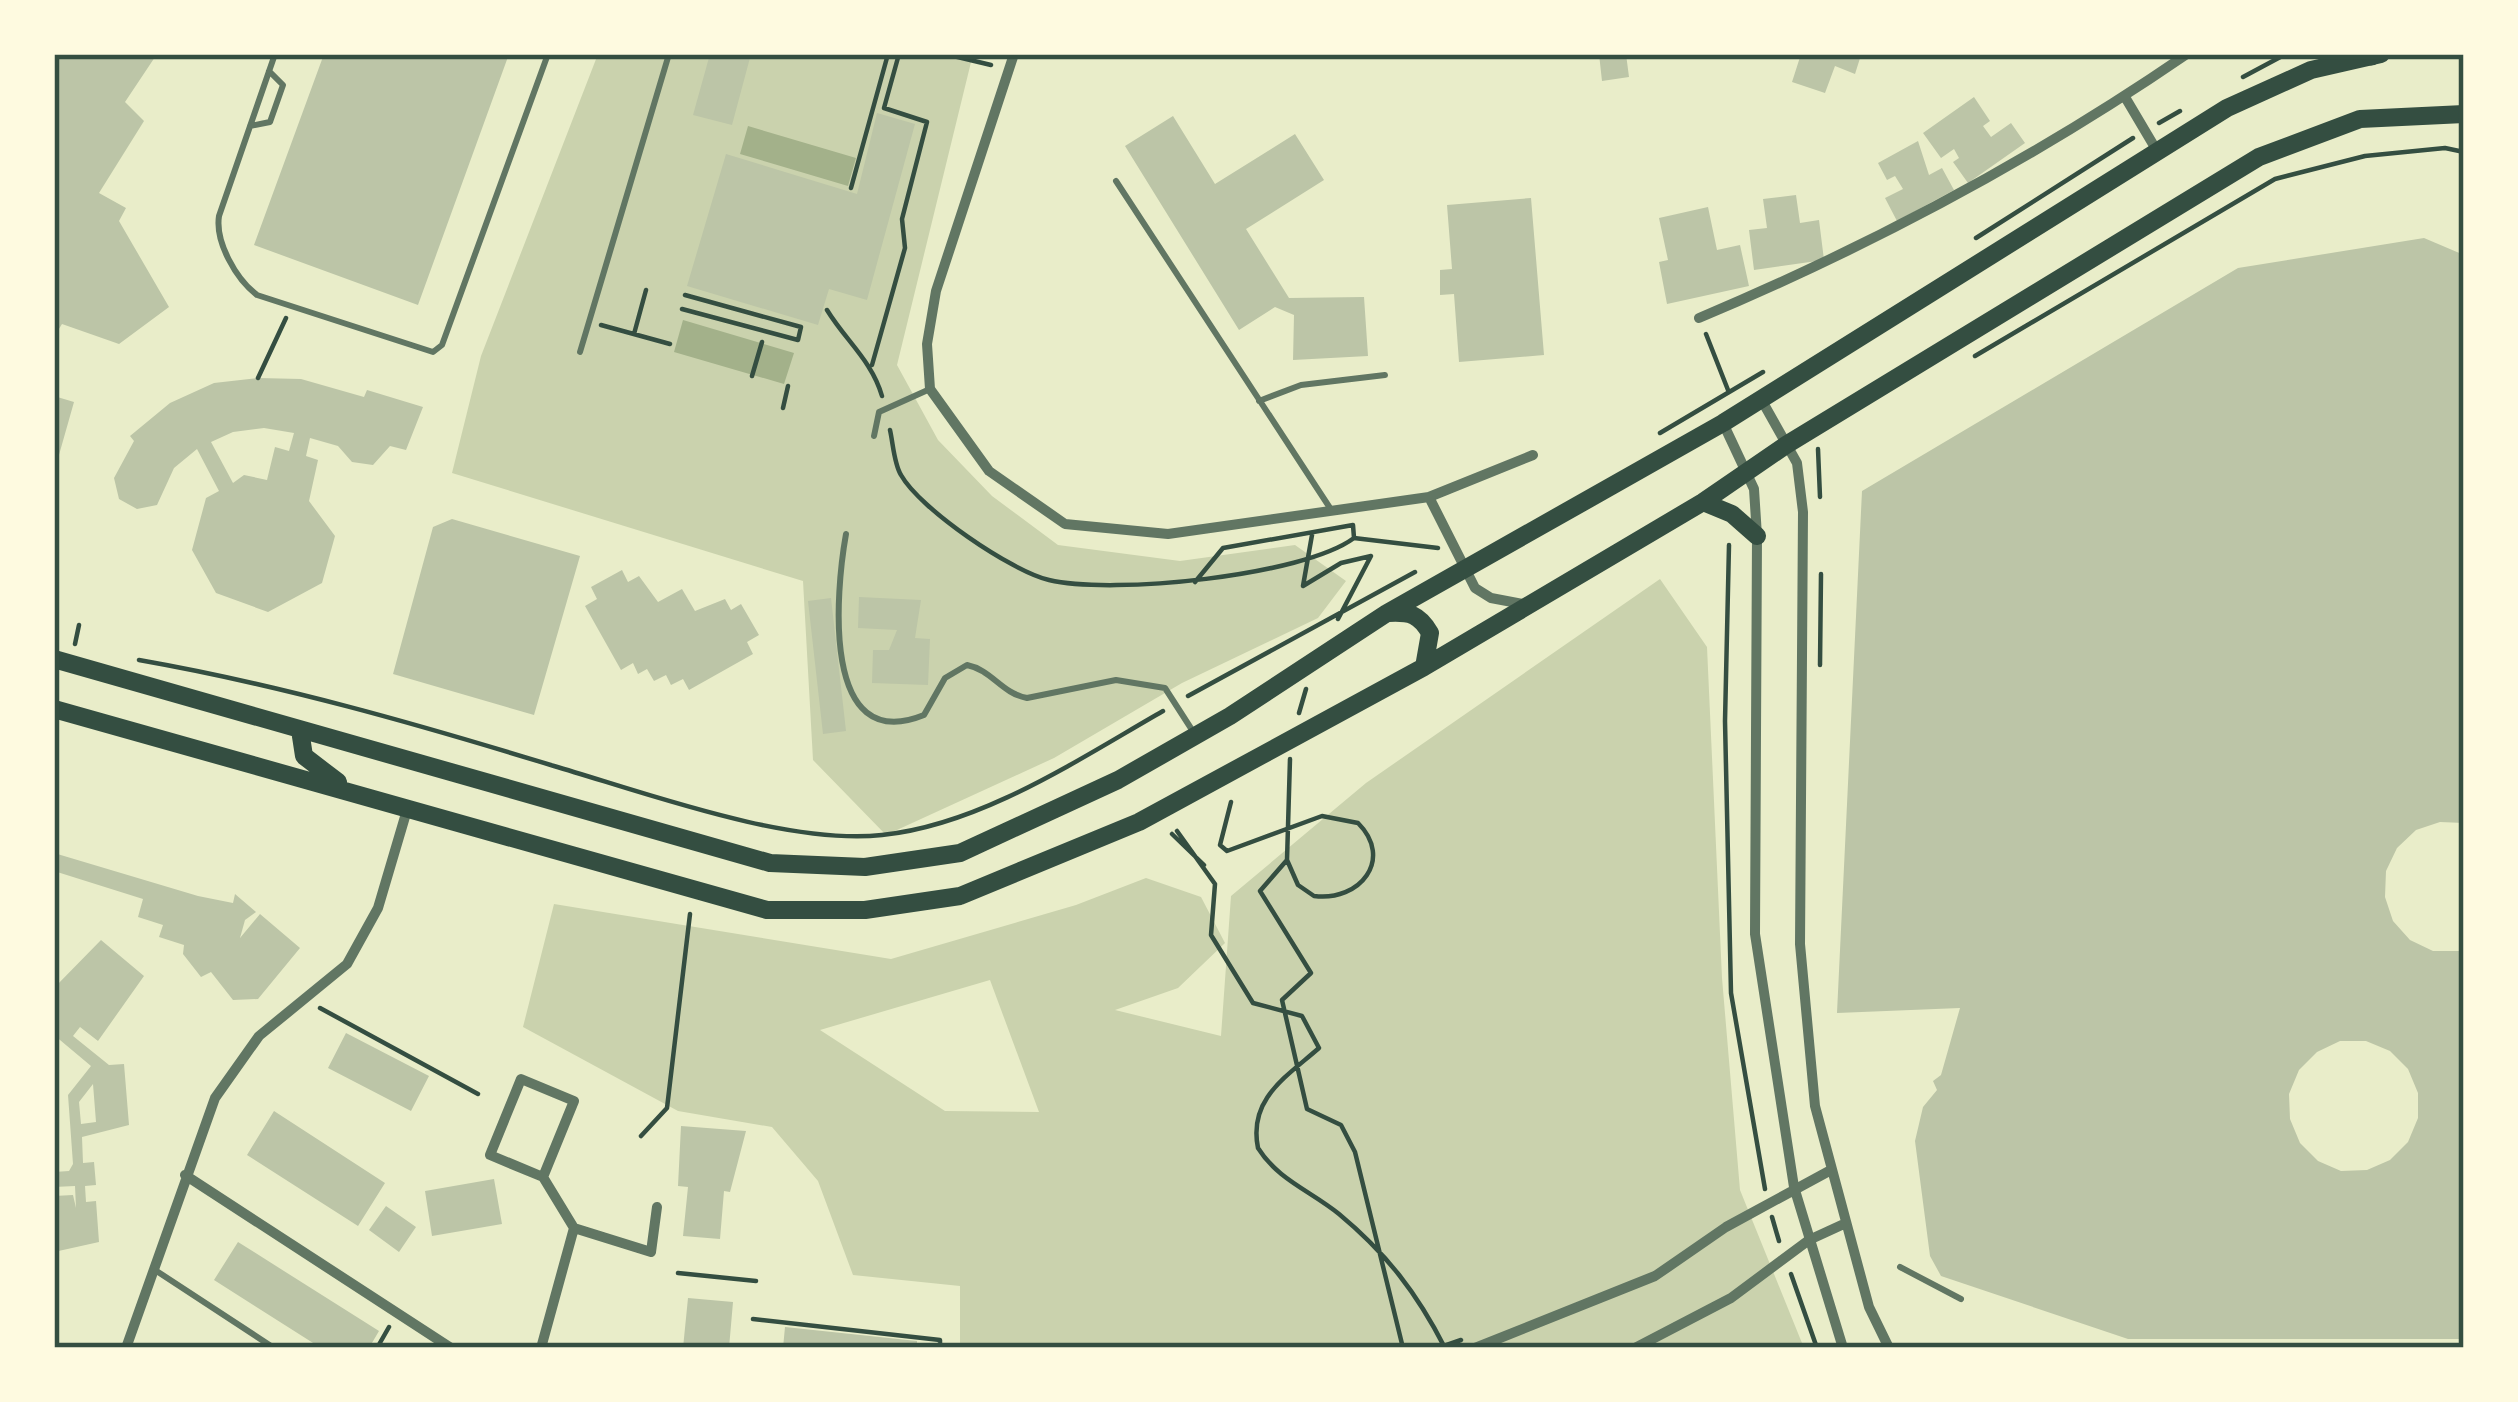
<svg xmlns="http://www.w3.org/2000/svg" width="2518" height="1402" viewBox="0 0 2518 1402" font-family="'IBM Plex Sans',sans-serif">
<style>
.green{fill:#cad2ad;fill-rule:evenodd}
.water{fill:#a3b18a}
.building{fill:#bcc5a7;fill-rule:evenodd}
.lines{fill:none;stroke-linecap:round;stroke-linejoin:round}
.path{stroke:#344e41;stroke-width:4.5}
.service{stroke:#617663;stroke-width:6}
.minor{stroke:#617663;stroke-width:10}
.primary{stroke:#344e41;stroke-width:18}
.motorway{stroke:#344e41;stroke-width:21}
.neatline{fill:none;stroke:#344e41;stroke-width:4.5}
</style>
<rect width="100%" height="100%" fill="#e9edc9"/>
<path class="green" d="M598,54H973L897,365L938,440L992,496L1058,545L1180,561L1295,545L1346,581L1318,618L1182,683L1054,758L886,835L813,760L803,581L452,473L481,356Z
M1660,579L1707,647L1722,978L1740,1190L1804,1348H960V1286L853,1275L818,1181L772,1127L678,1111L523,1027L554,904L891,959L1076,905L1146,878L1201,897L1225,943L1178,988L1115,1010L1221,1036L1231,896L1366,783ZM990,980L1039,1112L945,1111L820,1030Z"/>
<path class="water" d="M748,126L856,158L848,186L740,154Z
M683,320L794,353L784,384L674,352Z"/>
<path class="building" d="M54,54H157L125,102L144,121L99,193L126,208L119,221L169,307L119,344L62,324L54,337Z
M324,54H509L418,305L254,245Z
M710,54H751L732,125L693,115Z
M1599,54H1626L1629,77L1602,81Z
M1801,54H1857L1861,55L1855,74L1835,66L1825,93L1792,82Z
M1974,97L1990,121L1983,126L1991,137L2011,123L2025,143L1968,183L1953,162L1959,158L1954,149L1941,158L1923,133Z
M877,113L915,124L867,300L829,289L818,325L687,286L726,154L857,194Z
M1173,116L1215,184L1295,134L1324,180L1246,229L1289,298L1364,297L1368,356L1293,360L1294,315L1275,307L1239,330L1125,146Z
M1918,141L1929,175L1942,168L1954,190L1897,221L1885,198L1903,189L1895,176L1887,180L1878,163Z
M1796,195L1800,223L1819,220L1824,260L1754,270L1749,230L1767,228L1763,199Z
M1531,198L1544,355L1459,362L1454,294L1440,295V270L1452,269L1447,205Z
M1708,207L1717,250L1740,245L1749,286L1667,304L1659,262L1668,260L1659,218Z
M2424,238L2464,255V823L2440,822L2416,830L2397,848L2386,871L2385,897L2393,921L2410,940L2433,951H2464V1339H2128L1941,1276L1930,1256L1915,1141L1923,1107L1937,1090L1933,1081L1941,1075L1960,1008L1837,1013L1862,491L2238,268ZM2340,1041H2366L2390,1051L2408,1069L2418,1093V1118L2408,1142L2390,1160L2367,1170L2341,1171L2318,1161L2300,1143L2290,1119L2289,1094L2299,1070L2317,1052Z
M258,378L301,379L364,397L367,390L423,407L406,450L390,446L373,465L352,462L338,446L310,438L306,456L318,460L309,501L335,536L322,583L268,612L216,593L192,550L206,498L219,491L197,449L174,468L157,505L137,509L119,499L114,478L134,441L130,436L170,403L214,383ZM264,428L294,433L289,451L275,447L267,480L244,475L233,483L211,442L233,432Z
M54,396L74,402L55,469L54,468Z
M452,519L580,556L534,715L393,674L433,527Z
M622,570L628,582L639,576L658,602L682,589L695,611L725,599L731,610L741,604L759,635L747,642L753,654L689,690L683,679L671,685L666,675L654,681L647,669L638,674L633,663L621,670L585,606L597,599L591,587Z
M859,597L921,600L915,638L930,639L928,685L872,683L873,650H889L897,630L858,628Z
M831,598L846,731L823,734L808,601Z
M54,853L198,896L233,903L235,894L256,912L245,920L240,938L260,914L300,948L258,999L233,1000L211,972L201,977L183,954L184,945L159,937L163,925L138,917L143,899L54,871Z
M101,940L144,976L98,1041L80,1027L73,1036L109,1065L124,1064L129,1125L82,1137L83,1163L94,1162L96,1185L85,1186L86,1202L96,1201L99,1242L54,1252V1196L73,1195L76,1208L75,1186L54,1187V1172L69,1171L73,1164L68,1095L91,1066L54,1035V988ZM93,1084L96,1122L81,1124L79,1102Z
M346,1033L429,1076L411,1111L328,1068Z
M274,1111L385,1183L358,1226L247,1155Z
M681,1126L746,1131L730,1192L724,1191L720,1239L683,1236L688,1187L678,1186Z
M494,1179L502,1224L432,1236L425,1191Z
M386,1206L416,1227L399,1252L369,1230Z
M238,1242L379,1331L369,1348H321L214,1280Z
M688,1298L733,1302L729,1348H683Z
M785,1327L917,1341V1348H783Z"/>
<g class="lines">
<path class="path" d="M945,54L991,65
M2243,77L2286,54
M2159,123L2180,111
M851,188L888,54
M1976,238L2133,138
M682,309L798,340L801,327L685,295
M827,310C846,341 872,361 882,396
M601,325L670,344
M634,334L646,290
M1706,334L1728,390
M1975,356L2275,179L2365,156L2445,148L2464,152
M872,365L905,248L902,219L927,122L884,108L899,54
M752,376L762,342
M258,378L286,318
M783,408L788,386
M890,430C893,443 894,464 901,475C920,509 1011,571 1049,580C1112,595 1303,576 1354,538L1353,525L1223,548L1195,582
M1660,433L1763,372
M1818,449L1820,497
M1312,535L1303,586L1341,563L1371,556L1338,619
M1354,538L1438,548
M1729,545L1725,721L1731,993L1765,1189
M75,644L79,625
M139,660C281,685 417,724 554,766C646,793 787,845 882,835C981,825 1079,759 1163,711
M1820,665L1821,574
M1188,696L1415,572
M1299,713L1306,689
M1231,802L1220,845L1227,851L1322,816L1358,823C1394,859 1360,902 1314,896L1298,885L1287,860L1290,759
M1177,831L1215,884L1211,935L1253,1003L1302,1016L1319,1048C1286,1077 1248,1099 1258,1148C1278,1180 1311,1191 1339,1214C1386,1253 1417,1293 1445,1348
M1172,834L1204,865
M1287,860L1260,891L1311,973L1282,1000L1307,1109L1341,1125L1355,1152L1403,1348
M320,1008L478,1094
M641,1136L667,1108L690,914
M1772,1217L1779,1241
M678,1273L756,1281
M1791,1274L1817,1348
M753,1319L940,1340V1348
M377,1348L389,1327
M1438,1348L1461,1340"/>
<path class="service" d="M275,54L219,216C215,242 236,279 257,295L433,352L442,345L548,54
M250,126L270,122L283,85L269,71
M1116,181L1330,508
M580,352L669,54
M1259,401L1301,385L1385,375
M874,436L879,412L930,389
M846,534C836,590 820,757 924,715L945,678L967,665C992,670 1001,693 1027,698L1116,680L1165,688L1194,733
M1900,1267L1961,1299
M155,1270L274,1348"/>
<path class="minor" d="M1014,54L936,291L927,344L930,389L989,471L1065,524L1168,534L1429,497L1533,455
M2125,97L2157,151
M1699,318C1870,246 2034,159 2187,54
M1761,399L1797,463L1803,512L1800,944L1815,1106L1869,1307L1889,1348
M1723,423L1754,489L1757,536L1755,934L1794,1187L1843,1348
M1429,497L1475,588L1491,598L1528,605
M185,1175L451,1348
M543,1177L574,1101L521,1079L490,1155L543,1177L574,1228L651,1252L657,1207
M126,1348L215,1098L259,1036L347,964L378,908L407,810
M541,1348L574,1228
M1475,1348L1655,1276L1726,1227L1831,1170
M1635,1348L1731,1298L1809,1240L1846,1223"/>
<path class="primary" d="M1703,502L1732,514L1757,536
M1389,613C1410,612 1419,614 1430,633L1424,667
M54,659L770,863L865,867L960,853L1118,780L1230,716L1387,613L1723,423L2227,108L2311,70L2381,54
M54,709L767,910H865L960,896L1139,822L1424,667L1703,502L1786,445L2259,157L2360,119L2464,114
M300,730L304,756L338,782"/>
<path class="motorway" d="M2371,55L2372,54"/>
</g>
<rect width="2518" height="1402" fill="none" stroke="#fefae0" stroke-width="114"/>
<rect x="57" y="57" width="2404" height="1288" class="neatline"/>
</svg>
